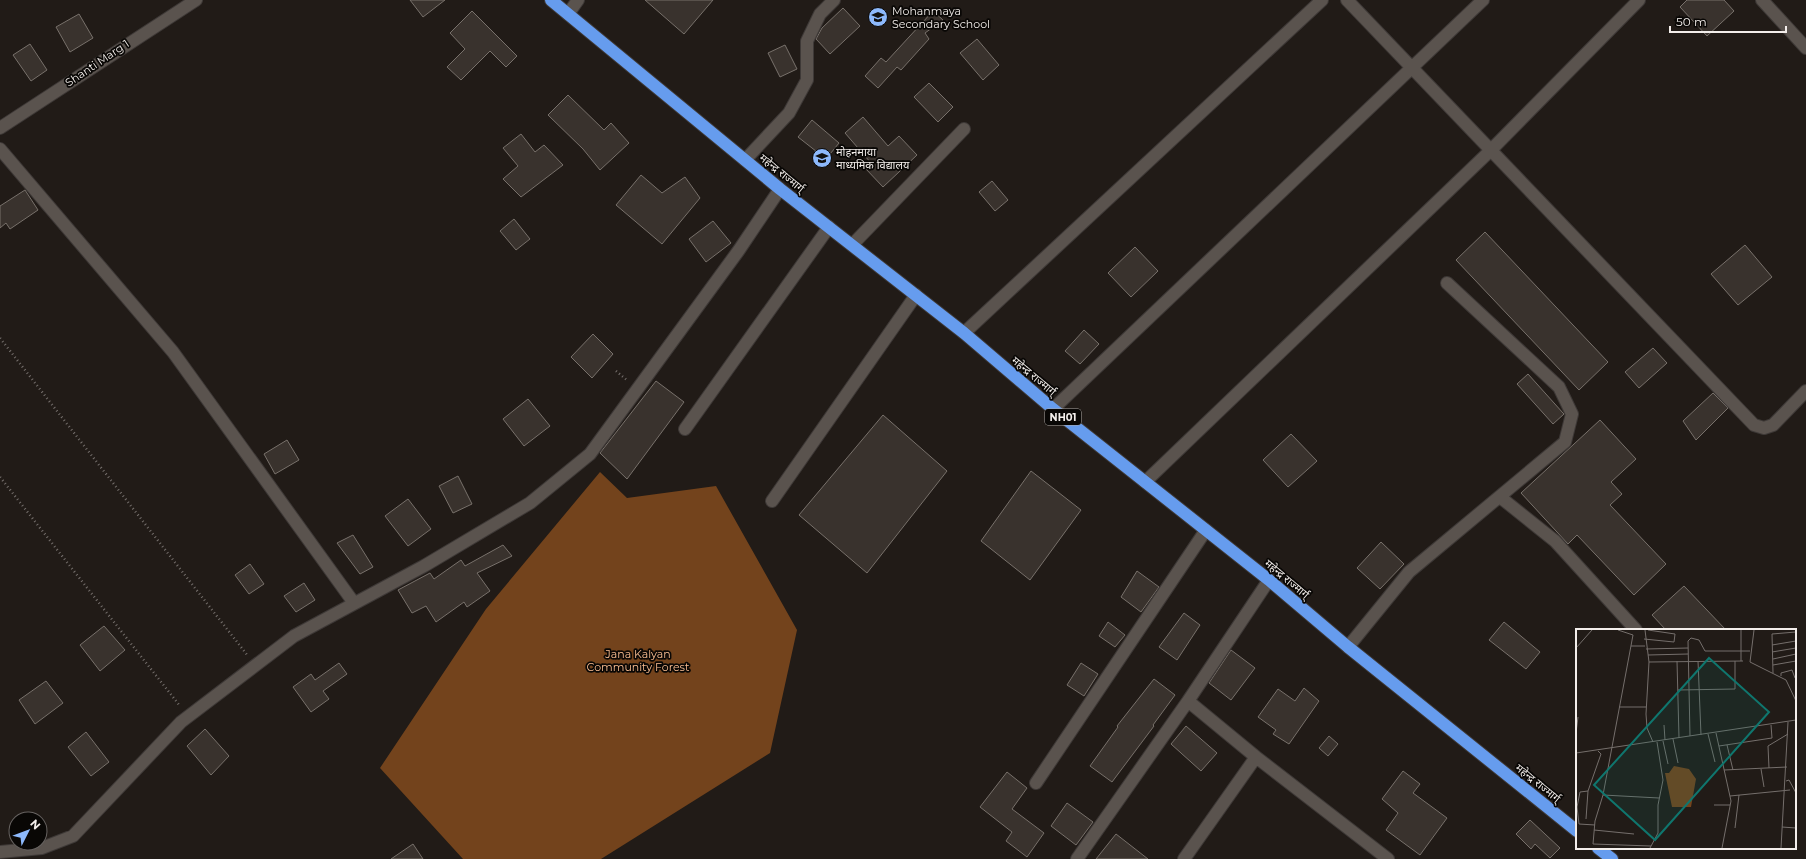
<svg xmlns="http://www.w3.org/2000/svg" width="1806" height="859" viewBox="0 0 1806 859" font-family="Montserrat,'Noto Sans Devanagari',sans-serif">
<style>
.forest{fill:#73431c}
.building{fill:#39322d;stroke:#78716b}
.lines{fill:none;stroke-linecap:round;stroke-linejoin:round}
.minor-casing{stroke:#3e3937;stroke-width:14}
.highway-casing{stroke:#3e3937;stroke-width:14}
.path{stroke:#76706d;stroke-width:2.5;stroke-dasharray:1 3;stroke-linecap:butt}
.minor{stroke:#5a534e;stroke-width:12}
.highway{stroke:#669cee;stroke-width:12}
.labels{text-anchor:middle;dominant-baseline:central;stroke-width:3.5;stroke-linejoin:round;paint-order:stroke}
.shield{fill:#090705;stroke:#ada9a6;stroke-width:1}
.shield-label{font-size:10px;font-weight:bold;fill:#f3eeeb}
.poi-label{font-size:11px;fill:#f3eeeb;stroke:#090705;text-anchor:start}
.street-label{font-size:11px;fill:#f3eeeb;stroke:#090705}
.park-label{font-size:11px;fill:#fcbf92;stroke:#090705}
.inset-road{fill:none;stroke:#756f6c;stroke-width:1}
.view{fill:#0f766e;fill-opacity:0.15;stroke:#0f766e;stroke-width:2}
.inset-edge{fill:none;stroke:#f3eeeb;stroke-width:2}
</style>
<rect width="100%" height="100%" fill="#211b17"/>
<path class="forest" d="M600,472L627,498L716,486L797,630L770,753L601,859H463L380,768L486,609Z"/>
<path class="building" d="M410,0H445L423,17Z
M645,0H713L684,34Z
M1687,0H1724L1734,11L1707,36L1680,7Z
M843,8L860,26L830,54L816,39L822,28Z
M472,11L517,56L506,67L490,51L461,80L447,67L465,49L450,33Z
M933,11L943,20L925,33L929,39L901,70L897,67L878,88L865,76L881,58L886,62Z
M79,14L93,38L70,52L56,27Z
M977,39L999,65L983,80L960,53Z
M30,44L47,70L31,81L13,55Z
M785,45L797,69L780,77L768,53Z
M929,83L953,107L938,122L914,97Z
M568,95L604,130L611,123L629,143L600,170L583,149L548,115Z
M863,117L888,146L899,136L917,155L883,187L865,168L871,163L845,133Z
M812,120L839,143L826,159L798,137Z
M521,134L535,152L544,145L563,165L521,197L503,179L518,166L503,148Z
M641,175L662,193L685,177L700,198L662,244L616,205Z
M992,181L1008,200L995,211L979,192Z
M25,190L38,210L10,229L6,223L0,228V206Z
M514,219L530,239L516,250L500,231Z
M713,221L731,243L706,262L689,239Z
M1485,232L1608,362L1579,390L1456,260Z
M1745,245L1772,277L1738,305L1711,274Z
M1135,247L1158,271L1131,297L1108,273Z
M1084,330L1099,344L1080,364L1065,351Z
M593,334L613,354L592,378L571,357Z
M1653,348L1667,363L1639,388L1625,372Z
M1528,374L1563,413L1564,414L1553,424L1517,384Z
M656,381L684,402L627,479L600,453Z
M1713,393L1728,408L1696,440L1683,421Z
M528,399L550,426L524,446L503,419Z
M883,415L947,471L867,573L799,515Z
M1600,420L1636,459L1611,482L1622,494L1610,505L1666,564L1634,595L1577,535L1568,544L1521,493Z
M1291,434L1317,461L1288,487L1263,460Z
M287,440L299,460L275,474L264,454Z
M1031,471L1081,510L1030,580L981,541Z
M458,476L472,504L453,513L439,486Z
M408,499L431,529L408,546L385,516Z
M353,535L373,567L360,574L337,543Z
M1381,542L1404,564L1380,589L1357,568Z
M503,545L512,556L477,573L490,591L467,607L464,602L436,622L426,606L412,613L398,590L430,573L434,579L461,560L465,566Z
M250,564L264,584L249,594L235,575Z
M1137,571L1159,587L1141,612L1121,597Z
M304,583L315,600L296,612L284,596Z
M1684,586L1726,630H1666L1652,615Z
M1184,613L1200,625L1177,660L1159,647Z
M1108,622L1125,635L1115,647L1099,636Z
M1504,622L1540,652L1526,669L1489,640Z
M104,626L125,650L100,671L80,645Z
M1231,650L1255,668L1231,700L1209,683Z
M339,663L347,674L323,691L329,699L311,712L293,687L311,674L315,680Z
M1081,663L1098,674L1084,696L1067,685Z
M1154,679L1175,695L1153,725L1154,726L1112,782L1090,766L1118,727L1117,726Z
M46,681L63,703L35,724L19,700Z
M1304,688L1319,701L1289,744L1273,734L1276,730L1258,717L1278,689L1295,701Z
M1186,726L1217,753L1201,771L1171,744Z
M205,729L229,756L211,775L187,746Z
M86,732L109,762L91,776L68,747Z
M1329,736L1338,744L1328,756L1319,748Z
M1403,771L1420,784L1413,793L1447,818L1420,855L1386,830L1398,813L1382,799Z
M1007,772L1027,788L1012,809L1044,833L1027,857L1006,841L1012,832L980,807Z
M1067,803L1093,822L1076,845L1051,826Z
M1530,820L1560,848L1550,858L1535,844L1531,849L1516,834Z
M1116,834L1148,859H1096Z
M413,844L423,859H391Z"/>
<g class="lines">
<g class="minor-casing">
<path id="minor" d="M1347,0L1754,425L1764,428L1773,425L1806,391
M1762,0L1806,48
M568,14L578,0
M0,128L196,0
M0,149L173,352L354,603
M745,160L789,113L807,80V41L820,14L834,0
M853,244L964,129
M964,333L1322,0
M1053,409L1483,0
M685,429L829,227
M1145,482L1490,151L1639,0
M1500,497L1555,541L1636,630
M772,501L916,295
M1348,647L1409,572L1565,442L1572,414L1559,387L1447,283
M1188,701L1256,757L1388,859
M1036,783L1206,530
M0,852L42,848L73,836L181,722L294,636L424,566L530,503L590,454L739,250L780,189
M1077,859L1188,701L1269,580
M1184,859L1256,757"/>
</g>
<g class="highway-casing">
<path id="highway" d="M551,0L780,189L964,333L1053,409L1269,580L1348,647L1577,831
M1598,848L1612,859"/>
</g>
<path class="path" d="M0,338L248,656
M616,371L628,381
M0,477L180,706"/>
<use href="#minor" class="minor"/>
<use href="#highway" class="highway"/>
</g>
<defs>
<g id="school-disc" transform="scale(1)"><circle r="9.5" fill="#8db9fc" stroke="#090705"/><path d="M0-5L7-2L0 1L-7-2ZM-4 1L0 2.5L4 1V4Q0 6-4 4Z" fill="#111"/></g>
</defs>
<g fill-rule="evenodd">
<use href="#school-disc" x="878" y="17"/>
<use href="#school-disc" x="822" y="158"/>
</g>
<g class="labels">
<rect class="shield" x="1045" y="409" width="36" height="16" rx="3"/>
<g class="shield-label">
<text x="1063" y="417">NH01</text>
</g>
<g class="poi-label">
<text x="892" y="11">Mohanmaya<tspan x="892" dy="13">Secondary School</tspan></text>
<text x="836" y="152">मोहनमाया<tspan x="836" dy="13">माध्यमिक विद्यालय</tspan></text>
</g>
<g class="street-label">
<text transform="translate(97 63) rotate(-34)">Shanti Marg 1</text>
<text transform="translate(782 173) rotate(39)">महेन्द्र राज्मार्ग्</text>
<text transform="translate(1034 376) rotate(40)">महेन्द्र राज्मार्ग्</text>
<text transform="translate(1287 579) rotate(40)">महेन्द्र राज्मार्ग्</text>
<text transform="translate(1538 783) rotate(39)">महेन्द्र राज्मार्ग्</text>
</g>
<g class="park-label">
<text x="638" y="654">Jana Kalyan<tspan x="638" dy="13">Community Forest</tspan></text>
</g>
</g>
<g transform="translate(1576 629)">
<rect width="220" height="220" fill="#211b17"/>
<path d="M98,137L113,140L120,150L115,178H96L89,144H93Z" fill="#73431c"/>
<path class="inset-road" d="M42,1L57,6L27,166L19,192L17,215L75,217M69,1L73,33L70,85L71,99L77,113M178,1L174,33L210,51L220,72M68,10L98,13L99,5L72,1M196,16L220,12M55,17H69M0,19L16,1M70,20L112,19M196,23L220,19M72,26L112,25M197,30L220,25M101,32L103,109M122,32L125,106M165,32V1M73,33L167,32M197,36L220,32M197,44L196,5L220,3M205,47V44L216,41L219,49M102,61L159,60V32M43,78H70M88,96L89,111M0,104L2,88M140,104L155,172L146,219M132,105L139,133M114,107L112,12L115,9L123,11L129,22H174M97,110L102,134M87,112L92,135M151,116L157,141M143,117L196,109L195,96M0,124L220,91M193,139L192,117L212,105M185,140L188,158M148,141L211,138M210,152L213,151L220,164M12,162L4,163L1,178L3,195L19,196M27,166L83,169M154,167L214,161M138,176H154M10,190L12,162L25,125L22,122M206,198L220,199M159,199L163,166M18,201L58,205M74,219L82,204V176L87,151L81,113M205,219L212,93"/>
<path class="view" d="M133,29L193,83L79,211L18,156Z"/>
<rect width="220" height="220" class="inset-edge"/>
</g>
<g transform="translate(28 831) rotate(48)"><circle r="19" fill="#090705" stroke="#676361"/>
<path d="M0-3L7 15L0 10L-7 15Z" fill="#8db9fc"/>
<text y="-6" font-size="11" font-weight="bold" text-anchor="middle" fill="#f3eeeb">N</text>
</g>
<path d="M1670 26v6h116v-6" fill="none" stroke="#f3eeeb" stroke-width="2"/>
<text x="1676" y="26" font-size="12" fill="#f3eeeb" stroke="#090705" stroke-width="3" paint-order="stroke">50 m</text>
</svg>
